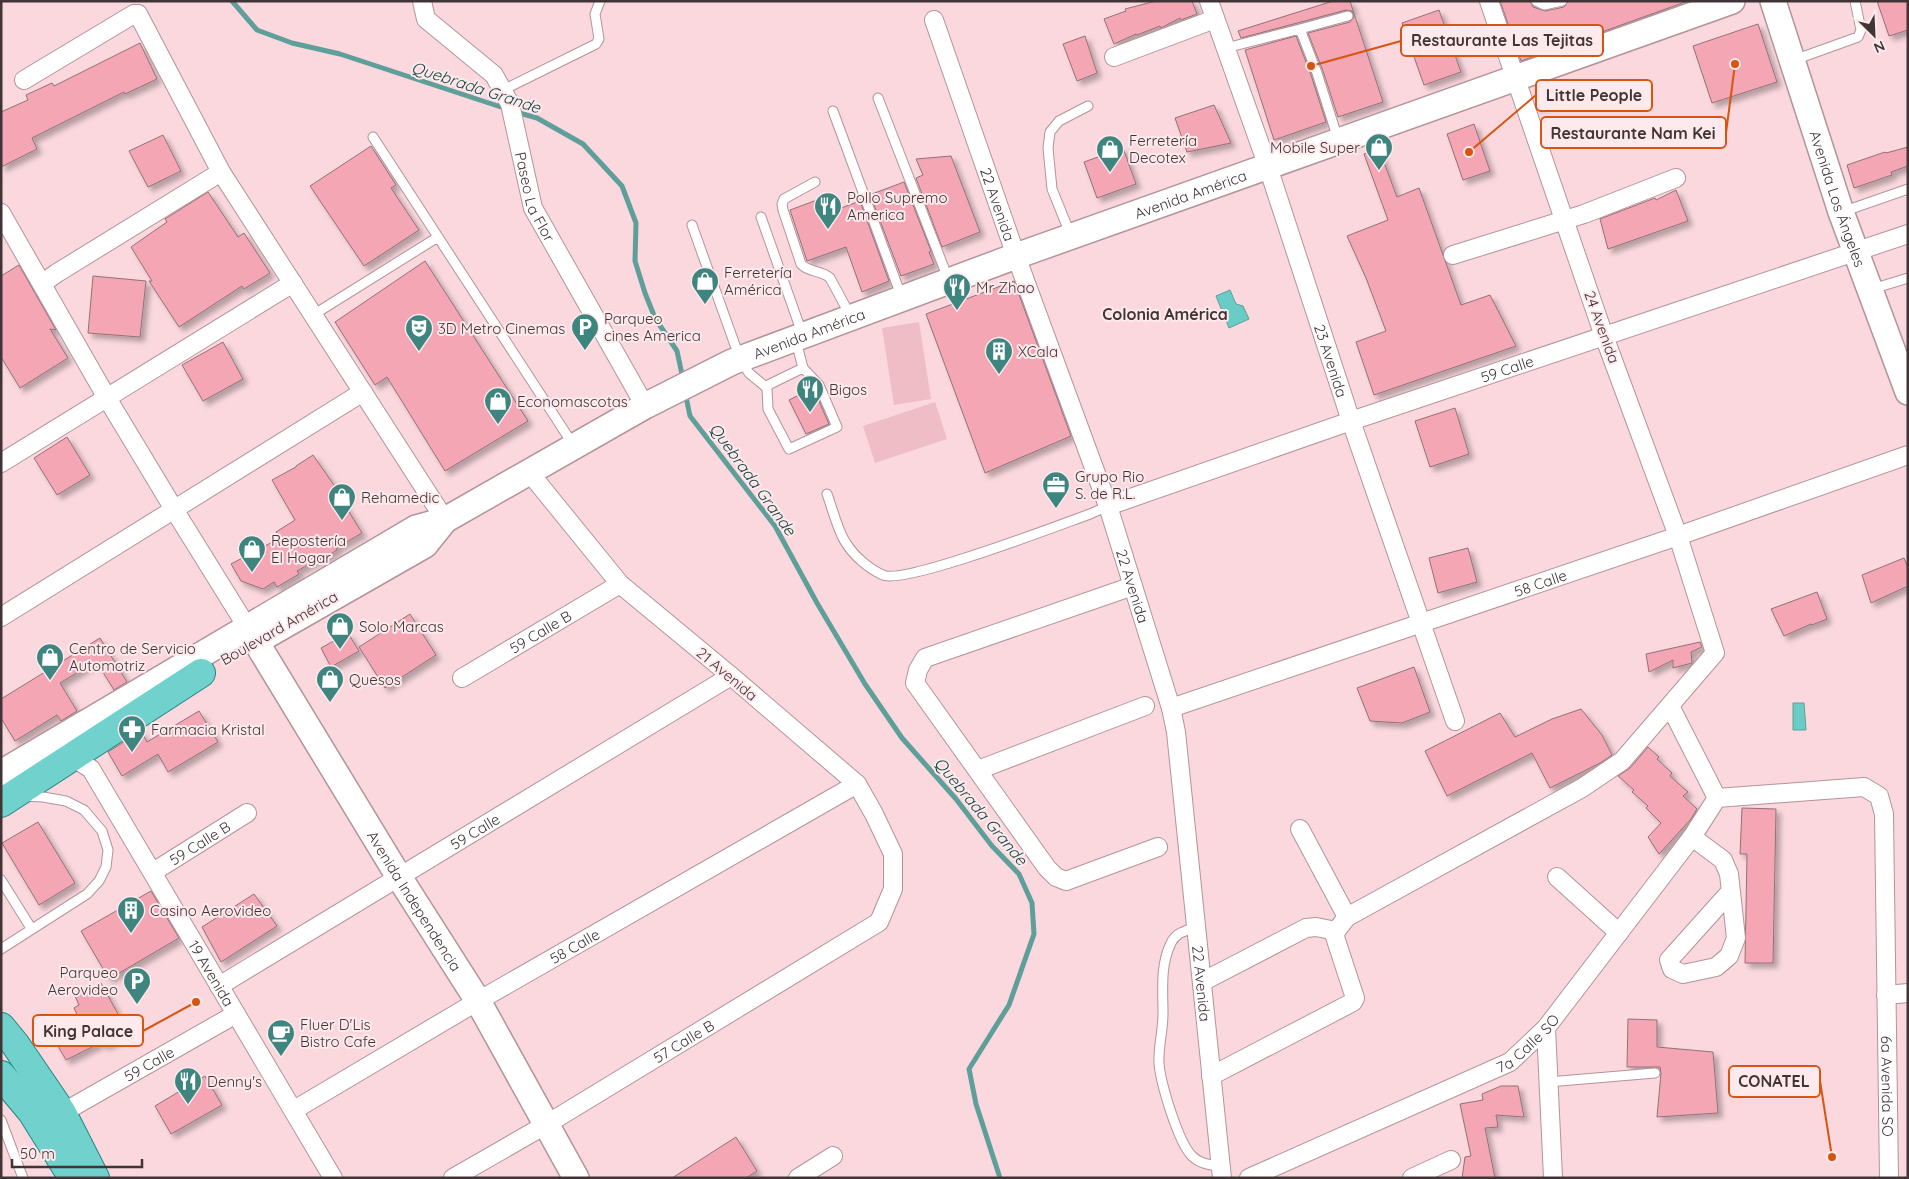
<svg xmlns="http://www.w3.org/2000/svg" width="1909" height="1179" viewBox="0 0 1909 1179" font-family="Quicksand,sans-serif">
<style>
.green{fill:#eebdc5}
.water{fill:#6acdc5;stroke:#5e9f9a}
.lines{fill:none;stroke-linecap:round;stroke-linejoin:round}
.stream{stroke:#5e9f9a;stroke-width:5}
.building{fill:#f4a6b5;stroke:#907277;filter:url(#shadow)}
.lane-casing{stroke:#b39499;stroke-width:11}
.street-casing{stroke:#b39499;stroke-width:20}
.secondary-casing{stroke:#b39499;stroke-width:28}
.primary-casing{stroke:#238781;stroke-width:30}
.lane{stroke:#fff;stroke-width:9}
.street{stroke:#fff;stroke-width:18}
.secondary{stroke:#fff;stroke-width:25}
.primary{stroke:#71d1cc;stroke-width:28}
.labels{text-anchor:middle;dominant-baseline:central;stroke-width:4;stroke-linejoin:round;paint-order:stroke}
.poi-label{font-size:15px;fill:#413436;stroke:#feeaed;text-anchor:start}
.street-label{font-size:15px;fill:#413436;stroke:#feeaed}
.water-label{font-size:16px;font-style:italic;fill:#174542;stroke:#feeaed}
.neighbourhood-label{font-size:16px;font-weight:bold;fill:#413436;stroke:#feeaed}
.leader{fill:none;stroke:#d75510;stroke-width:2}
.callout-dot{fill:#d75510;stroke:#feeaed;stroke-width:2}
.callout{fill:#feeaed;stroke:#d75510;stroke-width:2}
.callout-label{font-size:16px;text-anchor:middle;font-weight:bold;fill:#413436}
</style>
<defs>
<filter id="shadow"><feDropShadow dx="4.5" dy="4.5" stdDeviation="2.5" flood-color="#0004"/></filter>
</defs>
<rect width="100%" height="100%" fill="#fad8de"/>
<path class="green" d="M919,322L931,399L894,405L882,328Z
M935,402L947,439L875,463L863,426Z"/>
<path class="water" d="M1230,290L1236,304L1243,306L1249,319L1229,328L1216,296Z
M1793,703H1804L1806,730H1793Z"/>
<g class="lines">
<path class="stream" d="M232,1L257,30L292,43L340,54L507,109
M516,112L537,118L583,144L622,186L636,223L635,261L645,293L655,318L677,351L683,379
M685,392L690,416L775,526L817,603L865,684L902,738L956,799L992,846L1019,874L1032,903L1034,934L1009,1005L969,1069L976,1104L1000,1178"/>
</g>
<path class="building" d="M1156,1H1192L1197,14L1181,20L1180,18L1161,28L1160,26L1137,35L1136,34L1114,44L1104,19L1126,11L1125,9Z
M1333,1H1350L1383,102L1338,117L1323,71L1308,33L1350,22L1354,17L1352,11L1346,10L1241,38L1238,31Z
M1500,1H1530L1533,7L1545,11L1564,7L1568,1H1688L1521,61Z
M1877,1H1908V30L1889,36Z
M1439,10L1461,72L1424,85L1402,23Z
M1758,24L1777,82L1712,103L1693,46Z
M1085,36L1097,73L1077,81L1063,44Z
M1296,36L1311,75L1326,122L1274,140L1245,50Z
M140,43L157,79L125,94L124,92L32,138L37,149L1,167V112L28,100L26,95L52,83L54,86Z
M1558,80L1564,97L1537,107L1535,103Z
M1214,105L1231,143L1187,152L1175,118Z
M1474,124L1490,171L1463,180L1447,134Z
M163,135L181,171L148,187L129,151Z
M371,146L396,185L391,188L419,230L364,266L310,186Z
M1908,147V166L1891,172L1892,175L1854,188L1847,165L1885,152L1886,153Z
M1123,148L1136,184L1097,198L1084,162Z
M1379,149L1397,197L1419,188L1461,305L1490,295L1516,346L1374,395L1356,342L1386,331L1366,278L1347,236L1388,220L1364,154Z
M951,156L980,232L942,247L916,178L923,175L916,159Z
M904,182L931,251L929,252L934,264L901,276L871,197L872,194Z
M1676,190L1688,221L1608,249L1600,219L1647,201L1655,198L1656,200Z
M208,192L238,237L244,233L270,273L244,289L242,286L179,327L149,281H152L131,247L167,222L165,219Z
M825,197L830,212L860,201L889,281L862,292L846,247L807,261L790,210Z
M425,261L528,421L445,471L387,377L375,385L335,322Z
M19,265L56,330L50,329L68,358L20,388L1,357V276Z
M93,276L146,281L140,337L88,333Z
M1014,281L1071,436L985,473L926,314Z
M223,342L243,379L203,401L182,365Z
M813,388L829,424L806,434L789,400Z
M1455,408L1469,454L1430,467L1415,421Z
M67,437L90,475L57,495L34,458Z
M313,455L336,488L335,489L362,533L336,548L337,550L321,560L320,558L297,571L299,574L277,587L274,582L263,589L241,581L231,564L280,538L276,532L295,520L272,480L296,467V466Z
M1468,548L1477,582L1438,593L1429,558Z
M1904,558L1908,568V586L1871,603L1862,575Z
M1817,592L1827,619L1812,625L1811,624L1784,636L1771,609Z
M410,614L436,655L385,688L359,647Z
M348,633L359,651L331,667L321,648Z
M100,638L127,682L114,690L96,661L60,683L77,711L61,721L57,715L15,741L1,718V699Z
M1700,642L1702,647L1691,652L1692,663L1673,668V660L1649,672L1646,654Z
M1414,667L1430,712L1402,723L1370,721L1357,688Z
M1581,709L1602,735L1612,755L1600,763L1550,788L1532,753L1447,796L1425,751L1500,713L1515,737L1552,719Z
M199,711L218,742L168,772L158,754L122,776L108,752L141,731L147,742Z
M1648,747L1659,757L1657,759L1672,773L1670,776L1688,792L1683,796L1697,809L1691,819L1659,854L1648,837L1661,823L1646,808L1648,806L1632,792L1634,790L1618,776L1630,768Z
M1742,808L1776,809L1773,963H1745L1747,854H1740Z
M38,822L75,883L39,905L2,843Z
M151,891L179,938L109,979L81,931Z
M254,894L277,926L221,962L202,927Z
M101,983L129,1034L104,1046L102,1042L66,1060L55,1041L83,1027L74,1008L79,1005L75,996Z
M1628,1019L1657,1020V1047L1713,1052L1718,1113L1657,1117L1661,1073L1660,1067H1627Z
M205,1076L222,1105L171,1134L155,1106Z
M1501,1086H1518L1524,1117L1496,1115L1498,1127L1485,1128L1495,1178H1462L1465,1157L1471,1156L1460,1104L1483,1100L1482,1094Z
M736,1137L757,1171L746,1178H672Z"/>
<g class="lines">
<g class="lane-casing">
<path id="lane" d="M1536,1L1544,5L1562,1
M1300,29L1348,16
M1226,48L1300,29L1317,73L1338,139
M1794,60L1858,37L1861,30L1855,1
M503,90L596,44L599,39L595,14L600,1
M878,98L949,281
M833,111L902,298
M373,137L574,446
M815,182L784,199L782,204L783,210L801,264C809,273 822,270 830,278L850,315
M1842,212L1908,189
M761,217L802,333
M692,225L740,359L749,373L767,388L768,409L789,449L837,427L819,385L803,368
M1071,236L1052,189L1048,148L1050,132L1059,121L1088,106
M1872,289L1908,278
M313,315L438,237
M766,386L803,368L796,341
M827,494C832,507 838,532 846,543C854,556 869,569 883,575C904,585 1059,525 1090,514L1108,506
M1,880L31,928
M1196,927C1186,931 1176,932 1171,943C1160,965 1163,991 1163,1014C1163,1031 1158,1047 1159,1064C1161,1084 1178,1142 1192,1156C1200,1164 1210,1165 1221,1166
M1,949L87,894L99,881L106,867L108,850L102,831L84,810L66,801L43,797L25,796
M1548,1082L1655,1073
M1,1120L23,1178"/>
</g>
<g class="street-casing">
<g id="street">
<path id="s1" d="M422,1L426,19L494,75L510,104L533,208L645,406"/>
<path id="s2" d="M1209,1L1268,167L1351,421L1455,721"/>
<path id="s3" d="M934,20L1016,256L1108,506L1171,708L1176,732L1222,1178"/>
<path d="M1114,57L1215,19"/>
<path d="M24,80L134,14H138L221,172L445,520"/>
<path d="M1,213L107,398L175,511L247,627"/>
<path d="M1453,255L1584,214L1676,178"/>
<path d="M43,283L57,273L221,172"/>
<path d="M1,463L293,283"/>
<path id="s4" d="M1108,506L1351,421L1908,234"/>
<path d="M1133,586L925,658L918,670L915,683L1047,868L1056,877L1066,881L1158,847"/>
<path d="M1,617L363,392"/>
<path id="s5" d="M462,678L620,584"/>
<path id="s6" d="M1670,706L1717,798L1864,787L1879,796L1884,814L1889,1178"/>
<path id="s7" d="M1171,708L1678,536L1908,455"/>
<path id="s8" d="M71,756L91,769L333,1178"/>
<path d="M978,770L1145,706"/>
<path d="M1300,829L1347,917"/>
<path d="M1692,837L1723,860L1729,874L1736,938L1729,956L1716,967L1683,974L1672,969L1669,960L1730,892"/>
<path id="s9" d="M153,872L247,813"/>
<path d="M1557,877L1619,933"/>
<path d="M1202,982L1306,928L1316,927L1336,931"/>
<path id="s10" d="M219,986L731,676"/>
<path d="M1886,995L1908,993"/>
<path d="M1546,1028L1553,1178"/>
<path d="M1211,1076L1353,1002L1355,998L1335,937L1336,931L1347,917L1582,788L1622,761L1715,653L1678,536L1604,336L1489,1"/>
<path id="s11" d="M294,1110L478,1001L857,784"/>
<path id="s12" d="M62,1113L236,1014"/>
<path id="s13" d="M453,1178L547,1124L879,922L893,889V854L874,814L857,784L731,676L620,584L529,472"/>
<path d="M798,1178L833,1156"/>
<path id="s14" d="M1249,1178L1510,1062L1546,1028L1692,837L1717,798"/>
<path d="M1412,1178L1451,1160"/>
</g>
</g>
<g class="secondary-casing">
<g id="secondary">
<path id="s15" d="M1773,1L1841,212L1908,392"/>
<path id="s16" d="M247,627L399,877L478,1001L576,1178"/>
<path d="M264,637L425,545L445,520"/>
<path id="s17" d="M1,773L416,528L445,520L645,406L732,362L1016,256L1732,1"/>
</g>
</g>
<g class="primary-casing">
<path id="primary" d="M1,803L201,673
M1,1027L15,1044L62,1113L95,1178
M1,1075L32,1112L73,1178"/>
</g>
<use href="#lane" class="lane"/>
<use href="#street" class="street"/>
<use href="#secondary" class="secondary"/>
<use href="#primary" class="primary"/>
</g>
<defs>
<g id="shop-pin" transform="scale(1.4375)"><path d="M0 17L-7.5 6A9.5 9.5 0 1 1 7.5 6Z" fill="#3e857f" stroke="#feeaed"/><path d="M-5-2.5h2.3a2.7 3.5 0 0 1 5.4 0H5L5.5 6h-11ZM-1.5-2.5h3a1.5 2.3 0 0 0-3 0Z" fill="#fff"/></g>
<g id="restaurant-pin" transform="scale(1.4375)"><path d="M0 17L-7.5 6A9.5 9.5 0 1 1 7.5 6Z" fill="#3e857f" stroke="#feeaed"/><path d="M-5-6h1v4h1v-4h1v4h1v-4h1v5L-1.5 .5V6h-2V.5L-5-1ZM5-6V6H3V1.5H1.5Q1.5-4 5-6Z" fill="#fff"/></g>
<g id="parking-pin" transform="scale(1.4375)"><path d="M0 17L-7.5 6A9.5 9.5 0 1 1 7.5 6Z" fill="#3e857f" stroke="#feeaed"/><path d="M-3.5-5.5H1a3.5 3.5 0 0 1 0 7H-1V5.5H-3.5ZM-1-3.4V-.6H.8a1.4 1.4 0 0 0 0-2.8Z" fill="#fff"/></g>
<g id="theatre-pin" transform="scale(1.4375)"><path d="M0 17L-7.5 6A9.5 9.5 0 1 1 7.5 6Z" fill="#3e857f" stroke="#feeaed"/><path d="M-5-5.5Q0-4 5-5.5V0Q5 5 0 6Q-5 5-5 0ZM-3.3-2.5H-1v1.5H-3.3ZM1-2.5H3.3v1.5H1ZM-2.8 1Q0 5.5 2.8 1Z" fill="#fff"/></g>
<g id="building-pin" transform="scale(1.4375)"><path d="M0 17L-7.5 6A9.5 9.5 0 1 1 7.5 6Z" fill="#3e857f" stroke="#feeaed"/><path d="M-4-6H4V6H1V3H-1V6H-4ZM-2.5-4.3h1.7v1.8h-1.7ZM.8-4.3h1.7v1.8H.8ZM-2.5-1h1.7V.8h-1.7ZM.8-1h1.7V.8H.8Z" fill="#fff"/></g>
<g id="office-pin" transform="scale(1.4375)"><path d="M0 17L-7.5 6A9.5 9.5 0 1 1 7.5 6Z" fill="#3e857f" stroke="#feeaed"/><path d="M-6-3h4V-5.5h4V-3h4V5H-6ZM-1-4.5V-3h2v-1.5ZM-6 0V1H6V0Z" fill="#fff"/></g>
<g id="pharmacy-pin" transform="scale(1.4375)"><path d="M0 17L-7.5 6A9.5 9.5 0 1 1 7.5 6Z" fill="#3e857f" stroke="#feeaed"/><path d="M-2-6h4v4h4v4h-4v4h-4v-4h-4v-4h4Z" fill="#fff"/></g>
<g id="cafe-pin" transform="scale(1.4375)"><path d="M0 17L-7.5 6A9.5 9.5 0 1 1 7.5 6Z" fill="#3e857f" stroke="#feeaed"/><path d="M-5.5-4.5H6V0H3Q3 3.5 0 3.5H-2.5Q-5.5 3.5-5.5 0ZM3-3.2v2h1.7v-2ZM-6 4.5H4V6H-6Z" fill="#fff"/></g>
</defs>
<g fill-rule="evenodd">
<use href="#shop-pin" x="1379" y="147"/>
<use href="#shop-pin" x="1110" y="149"/>
<use href="#restaurant-pin" x="828" y="206"/>
<use href="#shop-pin" x="705" y="281"/>
<use href="#restaurant-pin" x="957" y="287"/>
<use href="#parking-pin" x="585" y="327"/>
<use href="#theatre-pin" x="419" y="328"/>
<use href="#building-pin" x="999" y="351"/>
<use href="#restaurant-pin" x="810" y="389"/>
<use href="#shop-pin" x="498" y="401"/>
<use href="#office-pin" x="1056" y="485"/>
<use href="#shop-pin" x="342" y="497"/>
<use href="#shop-pin" x="252" y="549"/>
<use href="#shop-pin" x="340" y="626"/>
<use href="#shop-pin" x="50" y="657"/>
<use href="#shop-pin" x="330" y="679"/>
<use href="#pharmacy-pin" x="132" y="729"/>
<use href="#building-pin" x="131" y="910"/>
<use href="#parking-pin" x="137" y="981"/>
<use href="#cafe-pin" x="281" y="1033"/>
<use href="#restaurant-pin" x="188" y="1081"/>
</g>
<g class="labels">
<g class="poi-label">
<text x="1129" y="140">Ferretería<tspan x="1129" dy="17">Decotex</tspan></text>
<text x="1360" y="147" text-anchor="end">Mobile Super</text>
<text x="847" y="197">Pollo Supremo<tspan x="847" dy="17">America</tspan></text>
<text x="724" y="272">Ferretería<tspan x="724" dy="17">América</tspan></text>
<text x="976" y="287">Mr Zhao</text>
<text x="604" y="318">Parqueo<tspan x="604" dy="17">cines America</tspan></text>
<text x="438" y="328">3D Metro Cinemas</text>
<text x="1018" y="351">XCala</text>
<text x="829" y="389">Bigos</text>
<text x="517" y="401">Economascotas</text>
<text x="1075" y="476">Grupo Rio<tspan x="1075" dy="17">S. de R.L.</tspan></text>
<text x="361" y="497">Rehamedic</text>
<text x="271" y="540">Repostería<tspan x="271" dy="17">El Hogar</tspan></text>
<text x="359" y="626">Solo Marcas</text>
<text x="69" y="648">Centro de Servicio<tspan x="69" dy="17">Automotriz</tspan></text>
<text x="349" y="679">Quesos</text>
<text x="151" y="729">Farmacia Kristal</text>
<text x="150" y="910">Casino Aerovideo</text>
<text x="118" y="972" text-anchor="end">Parqueo<tspan x="118" dy="17">Aerovideo</tspan></text>
<text x="300" y="1024">Fluer D'Lis<tspan x="300" dy="17">Bistro Cafe</tspan></text>
<text x="207" y="1081">Denny's</text>
</g>
<g class="street-label">
<text stroke="none"><textPath href="#s17" startOffset="1328">Avenida América</textPath></text>
<text stroke="none"><textPath href="#s1" startOffset="236">Paseo La Flor</textPath></text>
<text stroke="none"><textPath href="#s15" startOffset="208">Avenida Los Ángeles</textPath></text>
<text stroke="none"><textPath href="#s3" startOffset="195">22 Avenida</textPath></text>
<text transform="translate(1602 327) rotate(70)">24 Avenida</text>
<text stroke="none"><textPath href="#s17" startOffset="922">Avenida América</textPath></text>
<text stroke="none"><textPath href="#s2" startOffset="380">23 Avenida</textPath></text>
<text stroke="none"><textPath href="#s4" startOffset="422">59 Calle</textPath></text>
<text stroke="none"><textPath href="#s7" startOffset="390">58 Calle</textPath></text>
<text stroke="none"><textPath href="#s3" startOffset="600">22 Avenida</textPath></text>
<text transform="translate(279 628) rotate(-30)">Boulevard América</text>
<text stroke="none"><textPath href="#s5" startOffset="91">59 Calle B</textPath></text>
<text transform="translate(727 674) rotate(40)">21 Avenida</text>
<text stroke="none"><textPath href="#s10" startOffset="299">59 Calle</textPath></text>
<text stroke="none"><textPath href="#s9" startOffset="55">59 Calle B</textPath></text>
<text stroke="none"><textPath href="#s16" startOffset="321">Avenida Independencia</textPath></text>
<text stroke="none"><textPath href="#s11" startOffset="325">58 Calle</textPath></text>
<text stroke="none"><textPath href="#s8" startOffset="261">19 Avenida</textPath></text>
<text stroke="none"><textPath href="#s3" startOffset="1005">22 Avenida</textPath></text>
<text stroke="none"><textPath href="#s14" startOffset="311">7a Calle SO</textPath></text>
<text stroke="none"><textPath href="#s13" startOffset="268">57 Calle B</textPath></text>
<text stroke="none"><textPath href="#s12" startOffset="100">59 Calle</textPath></text>
<text stroke="none"><textPath href="#s6" startOffset="559">6a Avenida SO</textPath></text>
</g>
<g class="water-label">
<text transform="translate(476 87) rotate(18)">Quebrada Grande</text>
<text transform="translate(753 479) rotate(54)">Quebrada Grande</text>
<text transform="translate(981 811) rotate(50)">Quebrada Grande</text>
</g>
<g class="neighbourhood-label">
<text x="1165" y="314">Colonia América</text>
</g>
</g>
<path class="leader" d="M1311 66L1401 41M1469 152L1536 95M1735 64L1726 133M196 1002L143 1031M1832 1157L1820 1081"/>
<g class="callout-dot">
<circle cx="1311" cy="66" r="5"/>
<circle cx="1469" cy="152" r="5"/>
<circle cx="1735" cy="64" r="5"/>
<circle cx="196" cy="1002" r="5"/>
<circle cx="1832" cy="1157" r="5"/>
</g>
<g class="callout">
<rect x="1401" y="25" width="202" height="31" rx="5"/>
<rect x="1536" y="80" width="116" height="31" rx="5"/>
<rect x="1541" y="117" width="185" height="31" rx="5"/>
<rect x="33" y="1015" width="110" height="31" rx="5"/>
<rect x="1729" y="1066" width="91" height="31" rx="5"/>
</g>
<g class="callout-label">
<text x="1502" y="46">Restaurante Las Tejitas</text>
<text x="1594" y="101">Little People</text>
<text x="1633" y="139">Restaurante Nam Kei</text>
<text x="88" y="1037">King Palace</text>
<text x="1774" y="1087">CONATEL</text>
</g>
<rect width="1909" height="1179" fill="none" stroke="#413436" stroke-width="5"/>
<g transform="translate(1874 35) rotate(156)" stroke="#feeaed" stroke-width="4" paint-order="stroke">
<path d="M0-4L9 19L0 12L-9 19Z" fill="#413436"/>
<text y="-8" font-size="14" font-weight="bold" text-anchor="middle" fill="#413436">N</text>
</g>
<path d="M12 1159v8h130v-8" fill="none" stroke="#413436" stroke-width="2.5"/>
<text x="20" y="1159" font-size="15" fill="#413436" stroke="#feeaed" stroke-width="4" paint-order="stroke">50 m</text>
</svg>
